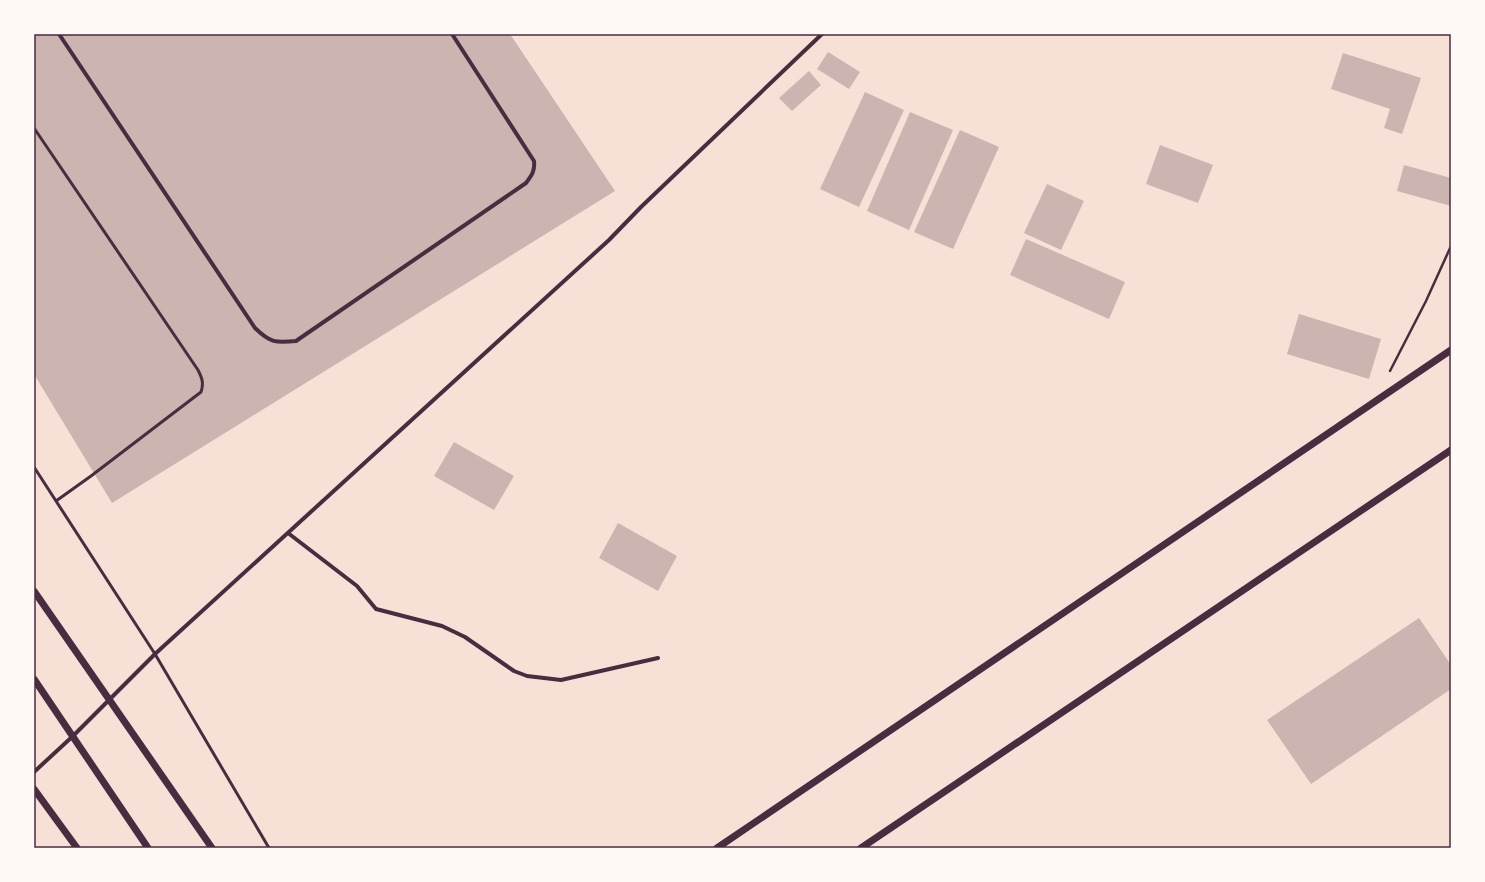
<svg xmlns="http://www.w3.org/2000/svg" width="1485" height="882" viewBox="0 0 1485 882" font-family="Helvetica,sans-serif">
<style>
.building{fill:#ccb4b1}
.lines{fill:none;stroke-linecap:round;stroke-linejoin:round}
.path{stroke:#4a2c40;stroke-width:2.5}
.service{stroke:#4a2c40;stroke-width:3}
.minor{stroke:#4a2c40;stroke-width:4}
.tertiary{stroke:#4a2c40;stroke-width:7}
.neatline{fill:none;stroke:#4a2c40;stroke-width:1.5}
</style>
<rect width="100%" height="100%" fill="#f7e1d7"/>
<path class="building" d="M34,34H510L615,191L112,503L34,374Z
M828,52L860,72L849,89L817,69Z
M1343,53L1421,78L1402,134L1384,128L1390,109L1331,89Z
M809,71L821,85L792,111L779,98Z
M865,92L904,110L859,207L820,189Z
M910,112L953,130L909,230L867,211Z
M960,130L999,147L953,249L914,232Z
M1160,145L1213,165L1198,203L1146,184Z
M1404,165L1451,178V206L1397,191Z
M1047,184L1084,201L1061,250L1024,233Z
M1026,239L1125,282L1109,319L1010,275Z
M1299,314L1381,339L1369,379L1287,354Z
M454,442L514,476L494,510L434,476Z
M618,523L677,556L658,591L599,558Z
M1419,618L1451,665V689L1311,784L1267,720Z"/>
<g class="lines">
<path class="path" d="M1390,371L1426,301L1451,246"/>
<path class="service" d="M34,128L198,370C202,378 204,383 201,392L91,476L56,501
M34,467L155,654L269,848"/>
<path class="minor" d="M59,34L255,328C270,343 276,343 296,341L526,183C532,175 535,171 534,161L452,34
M288,533L357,586L376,609L442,626L465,637L514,671L527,676L561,680L658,658
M34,772L73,736L155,654L609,240L641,207L822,34"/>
<path class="tertiary" d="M34,591L212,848
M34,679L148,848
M34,789L77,848
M717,848L1451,350
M861,848L1451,450"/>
</g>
<rect width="1485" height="882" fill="none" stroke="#fffaf5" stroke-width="70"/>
<rect x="35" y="35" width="1415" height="812" class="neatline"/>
</svg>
